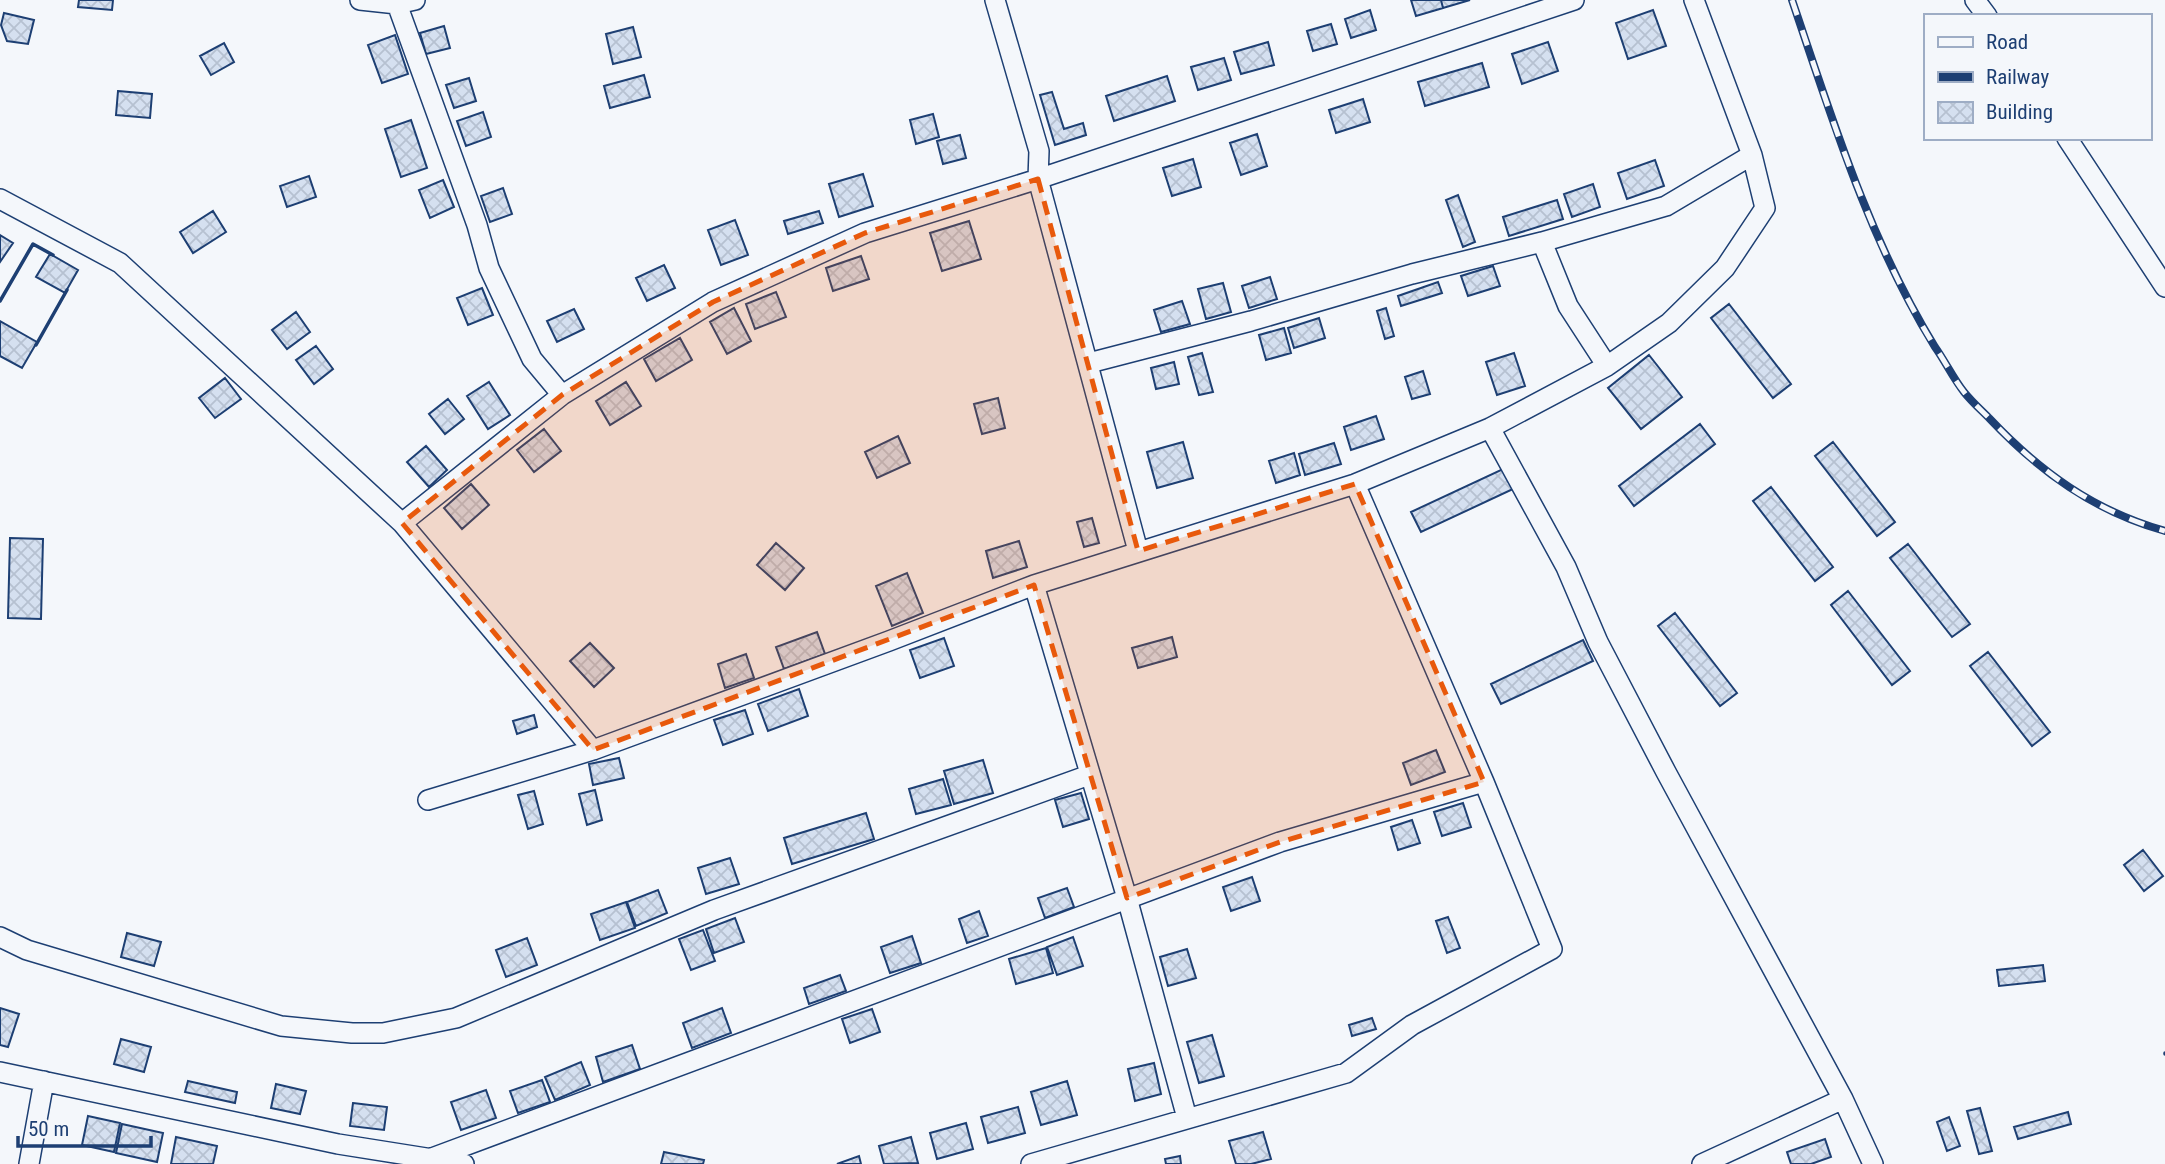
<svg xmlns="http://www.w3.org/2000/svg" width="2165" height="1164" viewBox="0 0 2165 1164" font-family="'Roboto Condensed',sans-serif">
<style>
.building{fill:url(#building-cross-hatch);stroke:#1d3f73;stroke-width:2}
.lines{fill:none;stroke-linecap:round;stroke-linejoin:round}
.minor-casing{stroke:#1d3f73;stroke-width:22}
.minor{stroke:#f4f7fb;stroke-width:19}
.rail-casing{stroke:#1d3f73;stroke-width:8}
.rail{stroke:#f4f7fb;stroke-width:5;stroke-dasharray:16;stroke-linecap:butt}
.wall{stroke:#1d3f73;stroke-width:3.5}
.marked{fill:#e8590c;fill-opacity:0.2;stroke:#e8590c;stroke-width:5;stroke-dasharray:14 9;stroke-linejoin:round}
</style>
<defs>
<pattern id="building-cross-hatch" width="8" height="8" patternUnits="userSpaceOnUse" patternTransform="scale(1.75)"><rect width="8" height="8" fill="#d5e0f0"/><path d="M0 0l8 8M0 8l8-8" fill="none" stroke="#b6c1d1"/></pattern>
</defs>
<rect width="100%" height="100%" fill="#f4f7fb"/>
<path class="building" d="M79,0H113L112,10L78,7Z
M1411,0H1441L1443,8L1416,16Z
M1441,0H1470L1443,8Z
M1370,10L1376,30L1351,38L1345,19Z
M1653,10L1666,46L1628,59L1616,23Z
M4,13L34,20L28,44L7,41L1,25Z
M1331,24L1337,44L1313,51L1307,31Z
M444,26L450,48L426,54L420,33Z
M633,27L641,57L613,64L606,34Z
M395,35L408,74L382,83L368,45Z
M1268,42L1274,65L1241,74L1234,52Z
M1548,42L1558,71L1522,84L1512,54Z
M224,43L234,62L211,75L200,56Z
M1224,58L1231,80L1198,90L1191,67Z
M1482,63L1489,87L1425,106L1418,82Z
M644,75L650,97L610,108L604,86Z
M1167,76L1175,101L1114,121L1106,96Z
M469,78L476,101L454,108L446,85Z
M118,91L152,94L150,118L116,115Z
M1052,92L1064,129L1083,123L1086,135L1055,145L1040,95Z
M1363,99L1370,122L1336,133L1329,110Z
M483,112L491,137L466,146L457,121Z
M933,114L939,137L916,144L910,120Z
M411,120L427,168L401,177L385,129Z
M1257,134L1267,166L1241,175L1230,143Z
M960,135L966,158L943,164L937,141Z
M1193,159L1201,187L1172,196L1163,168Z
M1655,160L1664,186L1627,199L1618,173Z
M863,174L873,206L839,217L829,184Z
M309,176L316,197L287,207L280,186Z
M443,180L454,207L430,218L419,190Z
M1593,184L1600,207L1572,217L1564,194Z
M503,188L512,214L490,222L481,196Z
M1458,195L1475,242L1463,247L1446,200Z
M1557,200L1563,219L1509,236L1503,217Z
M213,211L226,232L193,253L180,232Z
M819,211L823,223L788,234L784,221Z
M735,220L748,255L721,265L708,230Z
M969,221L981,259L942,271L930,233Z
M0,235L13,243L0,262Z
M50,254L78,270L65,293L36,277Z
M861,256L869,279L833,291L826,268Z
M664,265L675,288L647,301L636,278Z
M1493,266L1500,286L1468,296L1461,276Z
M1270,277L1277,299L1249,308L1242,286Z
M1438,282L1442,293L1401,306L1398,296Z
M1223,283L1231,312L1206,319L1198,289Z
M482,288L493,315L468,325L457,298Z
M776,292L786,317L755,329L746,304Z
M1182,301L1190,324L1161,332L1154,310Z
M1729,304L1791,384L1773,398L1711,318Z
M734,308L751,341L727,354L710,322Z
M1386,308L1394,336L1385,339L1377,311Z
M574,309L584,329L557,342L547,321Z
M296,312L310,332L287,349L272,330Z
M1319,318L1325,338L1294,348L1288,328Z
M0,321L37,342L22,368L0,356Z
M1284,328L1291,353L1266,360L1259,335Z
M680,338L692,360L656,381L644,359Z
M316,346L333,369L314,384L296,360Z
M1202,353L1213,392L1199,395L1188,357Z
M1514,353L1525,386L1497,395L1486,362Z
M1649,355L1682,397L1641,429L1608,388Z
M1174,362L1179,384L1156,389L1151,368Z
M1423,371L1430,394L1412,399L1405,377Z
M225,378L241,399L215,418L199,398Z
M489,382L510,415L488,429L467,396Z
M626,382L641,406L610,425L596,401Z
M998,398L1005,428L982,434L974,404Z
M448,399L464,419L445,434L429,414Z
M1376,416L1384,439L1351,450L1344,427Z
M1700,424L1715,444L1634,506L1619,486Z
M544,429L561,451L534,472L517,450Z
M898,436L910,463L877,478L865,452Z
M1183,442L1193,478L1157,488L1147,452Z
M1833,442L1895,522L1877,536L1815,456Z
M1334,443L1341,464L1305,475L1299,454Z
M426,446L447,470L429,487L407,462Z
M1294,453L1300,475L1276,483L1269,461Z
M1503,469L1513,489L1421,532L1411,512Z
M471,484L489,505L462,529L444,508Z
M1771,487L1833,567L1815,581L1753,501Z
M1092,518L1099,543L1084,547L1077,522Z
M10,538L43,539L41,619L8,618Z
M1019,541L1027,567L993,578L986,551Z
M776,543L804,568L785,590L757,565Z
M1908,544L1970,624L1952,637L1890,558Z
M907,573L923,613L892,626L876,586Z
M1848,591L1910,671L1892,685L1831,605Z
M1675,613L1737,693L1720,706L1658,626Z
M817,632L825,654L784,669L776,647Z
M1172,637L1177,657L1138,668L1132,648Z
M944,638L954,666L920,678L910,650Z
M1583,640L1593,661L1501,704L1491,684Z
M590,643L614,668L594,687L570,661Z
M1988,652L2050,732L2032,746L1970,666Z
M746,654L754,678L725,688L718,664Z
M799,689L808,716L768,731L758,704Z
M745,710L753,734L723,745L714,720Z
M534,715L537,727L517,734L513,721Z
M1436,750L1445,772L1411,785L1403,763Z
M619,758L624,778L593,785L589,764Z
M983,760L993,793L954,804L944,771Z
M943,779L951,805L916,814L909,789Z
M595,790L602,820L587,825L579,794Z
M534,791L543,824L528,829L518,795Z
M1081,793L1089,819L1063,827L1055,800Z
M1463,803L1471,827L1442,836L1434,812Z
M866,813L874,839L792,864L784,838Z
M1412,820L1420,843L1398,850L1391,827Z
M2143,850L2163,876L2144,891L2124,865Z
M730,858L739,884L706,894L698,868Z
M1252,877L1260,901L1231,911L1223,887Z
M1067,888L1074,907L1045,918L1038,898Z
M658,890L667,913L636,926L627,902Z
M626,902L635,928L600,940L591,914Z
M979,911L988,936L967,943L959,919Z
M1448,917L1460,948L1447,953L1436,921Z
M735,918L744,942L714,953L706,929Z
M703,930L715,961L691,970L679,939Z
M127,933L161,942L154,966L121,957Z
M912,936L921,963L890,973L881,947Z
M1073,937L1083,966L1057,975L1047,947Z
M527,938L537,965L506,977L496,950Z
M1046,948L1053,973L1016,984L1009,959Z
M1187,949L1196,978L1168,986L1160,957Z
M2043,965L2045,981L1999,986L1997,970Z
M840,975L846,991L809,1004L804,988Z
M0,1008L19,1014L8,1047L0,1045Z
M722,1008L731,1033L692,1048L683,1023Z
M872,1009L880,1032L850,1043L842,1019Z
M1372,1018L1376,1029L1352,1036L1349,1025Z
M1212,1035L1224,1076L1199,1083L1187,1042Z
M121,1039L151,1047L144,1072L114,1064Z
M632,1045L640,1069L603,1082L596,1057Z
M581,1062L590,1085L555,1100L545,1077Z
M1154,1063L1161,1094L1135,1101L1128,1069Z
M542,1080L550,1102L518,1113L510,1091Z
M188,1081L237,1092L235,1103L185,1092Z
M1067,1081L1077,1115L1041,1125L1031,1092Z
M276,1084L306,1091L300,1114L271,1108Z
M486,1090L496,1118L461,1130L451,1102Z
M353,1103L387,1107L384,1130L350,1126Z
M1018,1107L1025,1133L988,1143L981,1117Z
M1980,1108L1992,1151L1979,1154L1967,1111Z
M2068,1112L2071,1124L2018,1139L2014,1127Z
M88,1116L120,1123L114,1152L82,1145Z
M1949,1117L1960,1146L1947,1151L1937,1122Z
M966,1123L973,1149L937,1159L930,1133Z
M122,1124L163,1133L157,1162L116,1153Z
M1263,1132L1271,1159L1251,1164H1236L1229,1141Z
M176,1137L217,1146L213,1164H171Z
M911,1137L918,1163L884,1164L879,1146Z
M1825,1139L1831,1157L1811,1164H1791L1787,1152Z
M664,1152L704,1160L703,1164H661Z
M859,1156L861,1164H837Z
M1180,1156L1181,1164H1166L1165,1159Z"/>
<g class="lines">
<g class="minor-casing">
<path id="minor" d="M360,0L397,4L415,0
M995,0L1039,151L1038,179L1138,551
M1975,0L1987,16
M397,4L477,225L489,268L532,359L562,395
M2067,138L2165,287
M0,199L120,263L402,523L593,750
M1542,242L1568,306L1607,366
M1089,363L1251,321L1412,274L1542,242L1666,206L1752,155
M1490,428L1566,567L1598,642L1666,772L1843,1099L1873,1164
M402,523L562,395L713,302L865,233L1038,179L1574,0
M1034,585L1355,484L1490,428L1607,366L1669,323L1725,268L1765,208L1752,155L1694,0
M428,800L593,750L889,641L1034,585L1127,898L1187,1118
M0,937L27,950L281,1026L352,1033H383L456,1018L714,910L1089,775
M0,1072L338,1144L464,1164
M432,1158L1280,842L1484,782
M29,1164L44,1081
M1031,1164L1346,1073L1412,1025L1552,949L1484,782L1355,484
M1702,1164L1843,1099"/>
</g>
<use href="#minor" class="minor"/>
<g class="rail-casing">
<path id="rail" d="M1792,0C1832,118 1869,240 1935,347C1945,361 1953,378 1964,392C1971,401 1981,410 1989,418C2040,472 2094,511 2165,531"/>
</g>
<use href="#rail" class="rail"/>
<path class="wall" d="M0,301L33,244L53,255
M36,345L67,290
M2165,1053V1054"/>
</g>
<path class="marked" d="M1038,179L1138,551L1355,484L1484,782L1280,842L1127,898L1034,585L593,750L402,523L562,395L713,302L865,233Z"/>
<rect x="1924" y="14" width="228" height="126" fill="#f4f7fb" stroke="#9eadc5" stroke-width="2"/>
<rect x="1938" y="37" width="35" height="10" fill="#f4f7fb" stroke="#9eadc5" stroke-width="2"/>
<text x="1986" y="49" font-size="21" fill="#1d3f73">Road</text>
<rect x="1938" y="72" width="35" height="10" fill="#1d3f73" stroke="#9eadc5" stroke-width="2"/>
<text x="1986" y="84" font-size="21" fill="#1d3f73">Railway</text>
<rect x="1938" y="102" width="35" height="21" fill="url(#building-cross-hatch)" stroke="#9eadc5" stroke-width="2"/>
<text x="1986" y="119" font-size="21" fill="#1d3f73">Building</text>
<path d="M18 1136v10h133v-10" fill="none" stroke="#1d3f73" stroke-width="3.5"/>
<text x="28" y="1136" font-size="21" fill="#1d3f73" stroke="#f4f7fb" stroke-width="5" paint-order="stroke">50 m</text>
</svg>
